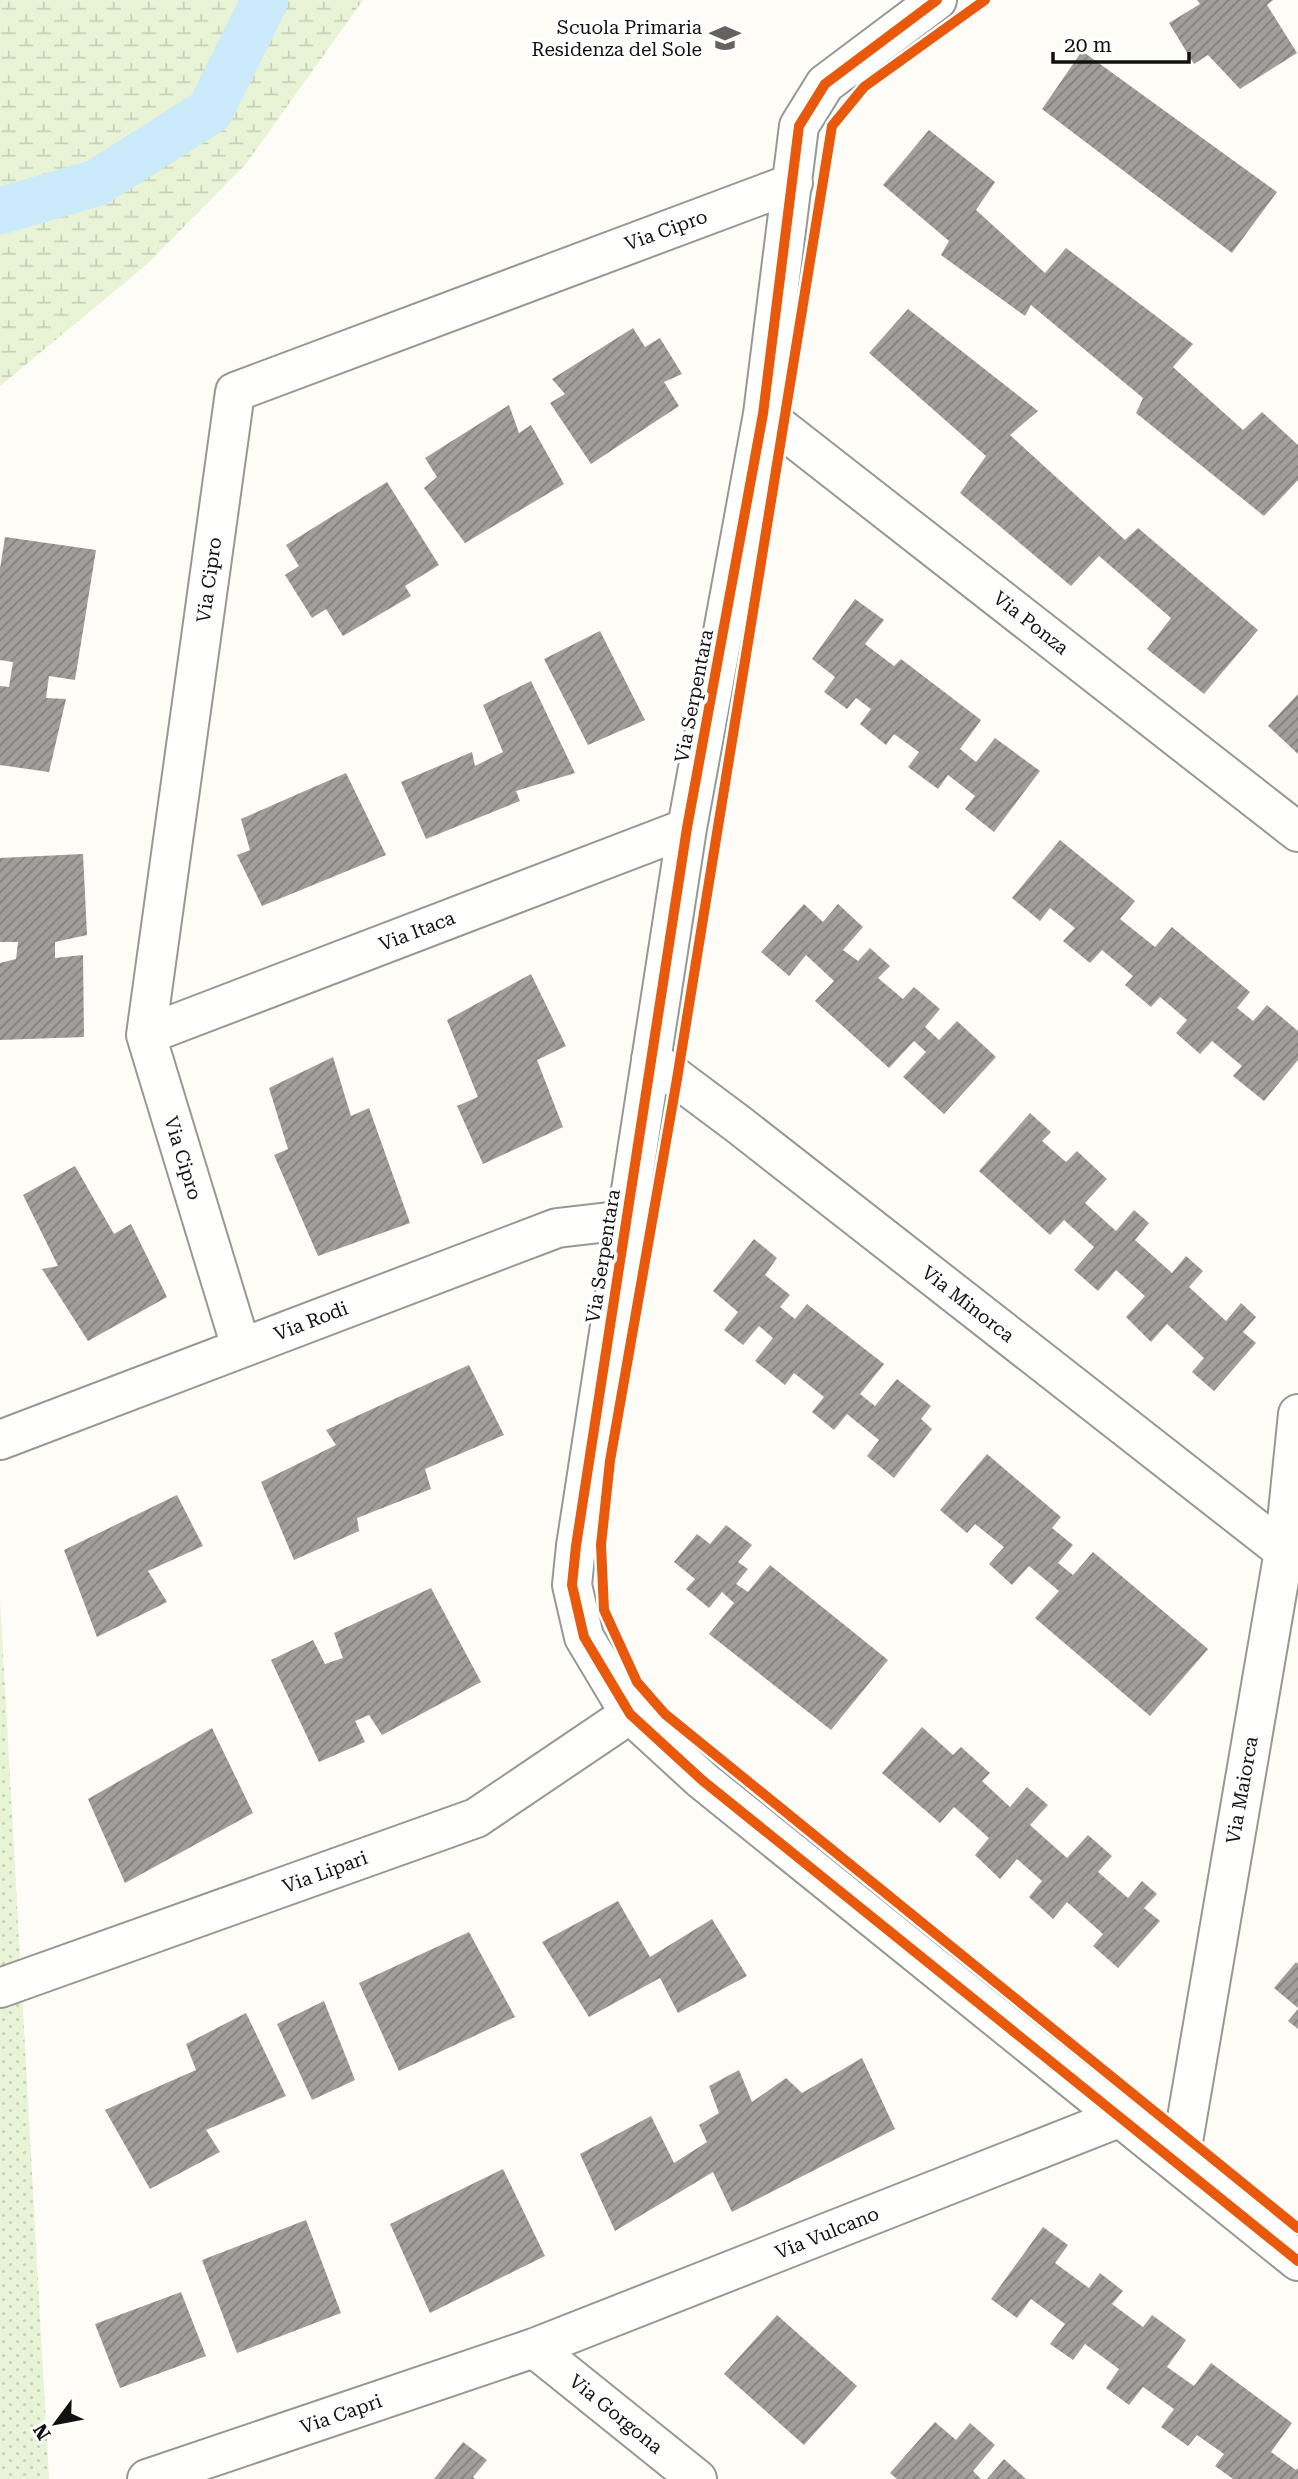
<svg xmlns="http://www.w3.org/2000/svg" width="1298" height="2479" viewBox="0 0 1298 2479" font-family="'Roboto Serif',serif">
<style>
.grass{fill:url(#grass-dots)}
.wetland{fill:url(#wetland-marsh)}
.lines{fill:none;stroke-linecap:round;stroke-linejoin:round}
.canal{stroke:#cbeafa;stroke-width:47}
.building{fill:url(#building-hatch)}
.minor-casing{stroke:#979795;stroke-width:42}
.minor{stroke:#fffffe;stroke-width:38}
.cycleway-casing{stroke:#fff;stroke-width:15}
.cycleway{stroke:#e8590c;stroke-width:10}
.labels{text-anchor:middle;dominant-baseline:central;stroke-width:7;stroke-linejoin:round;paint-order:stroke}
.poi-label{font-size:19px;fill:#111;stroke:#fff;text-anchor:end}
.street-label{font-size:19px;fill:#111;stroke:#fff}
</style>
<defs>
<pattern id="grass-dots" width="8" height="8" patternUnits="userSpaceOnUse" patternTransform="scale(1.75)"><rect width="8" height="8" fill="#e8f4d5"/><path d="M2 2h.1M6 6h.1" fill="none" stroke="#c6d0b6" stroke-width="1.8" stroke-linecap="round"/></pattern>
<pattern id="wetland-marsh" width="20" height="14" patternUnits="userSpaceOnUse" patternTransform="scale(1.75)"><rect width="20" height="14" fill="#e8f4d5"/><path d="M1 5h8M5 5V1M11 12h8M15 12V8" fill="none" stroke="#c6d0b6"/></pattern>
<pattern id="building-hatch" width="6" height="6" patternUnits="userSpaceOnUse" patternTransform="scale(1.75)"><rect width="6" height="6" fill="#a19e9c"/><path d="M-1 1l2-2M0 6l6-6M5 7l2-2" fill="none" stroke="#827f7e"/></pattern>
</defs>
<rect width="100%" height="100%" fill="#fdfcf7"/>
<path class="grass" d="M0,1598L49,2479H0Z"/>
<path class="wetland" d="M0,0H363L245,165L146,265L0,386Z"/>
<g class="lines">
<path class="canal" d="M0,211L96,183L210,111L265,0"/>
</g>
<path class="building" d="M1197,0H1273L1267,5L1297,53L1240,89L1208,55L1194,64L1169,23L1200,4Z
M1082,51L1277,192L1232,253L1042,109Z
M929,130L995,182L976,210L1045,273L1066,248L1193,344L1173,367L1243,430L1262,412L1298,445V480L1264,516L1136,413L1143,398L1031,305L1025,316L941,255L949,241L883,185Z
M908,309L1038,411L1010,435L1125,540L1138,528L1258,630L1204,694L1147,649L1171,618L1099,556L1071,586L960,493L986,456L869,353Z
M633,328L645,347L660,338L682,374L664,382L679,406L591,464L550,403L565,394L552,379Z
M509,405L519,433L531,425L564,484L465,543L424,488L437,477L425,458Z
M387,482L439,565L405,586L411,596L343,636L326,609L312,618L285,575L299,566L286,545Z
M5,537L96,550L75,680L49,676L46,698L66,699L49,772L0,765V686L9,687L13,662L0,660V569Z
M855,599L884,620L865,644L894,666L901,659L981,720L960,749L976,762L995,738L1040,771L994,832L965,809L975,796L948,775L938,789L908,767L919,752L894,734L886,745L860,724L871,709L856,698L847,709L824,692L835,677L812,659Z
M600,631L645,720L588,745L544,659Z
M531,681L575,773L516,791L520,801L426,839L401,782L472,752L475,766L503,752L483,705Z
M1298,694V754L1268,726Z
M346,773L386,855L262,906L237,855L250,850L241,819Z
M1060,840L1135,901L1120,919L1155,947L1172,927L1250,992L1237,1008L1253,1021L1267,1005L1298,1031V1060L1264,1101L1233,1076L1242,1066L1212,1041L1200,1054L1176,1033L1187,1020L1160,997L1151,1007L1125,985L1133,976L1102,950L1090,963L1063,941L1075,928L1050,908L1040,921L1012,898Z
M83,854L87,935L55,942V958L83,955L84,1037L0,1040V963L16,959L18,942H0V858Z
M804,904L823,922L838,904L863,927L843,950L858,961L870,948L890,966L878,978L903,999L914,987L940,1009L925,1027L939,1040L957,1021L996,1057L944,1114L903,1077L926,1052L914,1041L889,1068L815,1001L834,981L806,955L789,976L761,952Z
M531,974L566,1046L537,1060L563,1127L483,1164L457,1106L478,1097L447,1020Z
M333,1057L351,1116L369,1108L410,1223L318,1256L274,1155L288,1149L269,1088Z
M1030,1113L1051,1132L1042,1141L1066,1162L1077,1151L1107,1179L1085,1203L1116,1231L1134,1210L1149,1223L1135,1240L1172,1273L1186,1256L1203,1271L1189,1287L1226,1321L1241,1303L1256,1317L1243,1332L1256,1343L1214,1391L1192,1372L1204,1358L1167,1324L1151,1342L1126,1317L1145,1296L1116,1270L1098,1291L1074,1270L1094,1247L1064,1220L1050,1235L979,1171Z
M75,1166L114,1234L131,1224L167,1297L88,1341L42,1269L58,1266L23,1195Z
M754,1239L777,1258L765,1275L790,1295L780,1307L795,1319L807,1304L884,1364L860,1394L875,1406L897,1379L931,1406L921,1419L932,1429L894,1478L867,1456L879,1440L847,1414L834,1430L812,1412L824,1397L794,1373L785,1385L755,1361L773,1338L759,1326L743,1345L724,1330L738,1312L713,1291Z
M469,1365L504,1435L425,1469L431,1489L357,1518L359,1531L294,1560L261,1482L336,1445L326,1430Z
M987,1454L1061,1517L1052,1528L1073,1545L1058,1563L1073,1575L1093,1552L1208,1649L1150,1716L1035,1618L1059,1591L1029,1566L1012,1585L989,1564L1004,1547L975,1524L967,1533L940,1510Z
M177,1495L203,1546L148,1571L167,1602L97,1637L64,1550Z
M726,1525L752,1545L738,1562L748,1569L736,1584L748,1592L770,1565L888,1660L831,1730L709,1634L734,1603L722,1592L709,1608L686,1589L695,1579L674,1562L697,1534L710,1544Z
M431,1588L481,1682L382,1735L369,1715L355,1721L365,1742L319,1762L271,1660L313,1640L325,1664L343,1658L334,1633Z
M922,1727L953,1755L961,1747L990,1773L982,1781L1010,1807L1027,1787L1048,1805L1030,1825L1067,1858L1088,1835L1112,1856L1098,1872L1128,1898L1142,1881L1157,1894L1144,1908L1160,1921L1118,1968L1093,1946L1103,1934L1067,1902L1053,1919L1029,1897L1042,1881L1017,1859L1000,1879L975,1855L989,1838L954,1807L940,1823L882,1773Z
M212,1728L253,1813L125,1883L88,1799Z
M618,1901L650,1957L712,1919L747,1976L678,2013L660,1978L589,2017L542,1942Z
M469,1932L515,2017L399,2071L359,1983Z
M1296,1962L1298,1964V2008L1274,1988Z
M324,2001L355,2080L312,2100L277,2024Z
M1298,2009V2029L1288,2021Z
M246,2013L286,2096L206,2130L220,2152L150,2189L105,2110L196,2070L186,2044Z
M862,2058L895,2129L732,2212L713,2172L615,2231L580,2154L651,2116L674,2163L707,2142L699,2125L719,2113L709,2086L739,2070L752,2102L786,2078L802,2093Z
M503,2169L545,2256L430,2313L390,2224Z
M306,2220L341,2313L237,2353L202,2260Z
M1043,2227L1068,2245L1055,2263L1089,2288L1100,2273L1123,2291L1112,2304L1143,2327L1152,2315L1186,2340L1167,2367L1194,2386L1211,2363L1292,2423L1271,2452L1296,2470L1298,2468V2479H1233L1215,2466L1224,2454L1197,2435L1188,2446L1161,2427L1174,2409L1143,2387L1129,2405L1106,2388L1119,2369L1085,2344L1073,2360L1050,2344L1065,2324L1031,2299L1017,2318L991,2299Z
M181,2292L206,2356L120,2388L95,2324Z
M777,2315L857,2386L804,2445L724,2374Z
M935,2422L956,2440L970,2423L995,2445L973,2471L981,2479H897L890,2473Z
M463,2442L487,2460L473,2477L475,2479H434Z
M1004,2459L1026,2479H987Z"/>
<g class="lines">
<g class="minor-casing">
<path id="minor" d="M937,0L825,84L799,126L763,414L687,828L576,1546L572,1585L584,1637L630,1714L702,1780L1298,2261
M763,414L1298,832
M146,1035L687,828
M651,1059L738,1124L1284,1551
M241,1347L146,1035L235,392L793,183
M0,1440L557,1228L626,1220
M0,1988L476,1818L630,1714
M1179,2165L1284,1551L1298,1414
M534,2348L697,2479
M147,2479L534,2348L1121,2117"/>
</g>
<use href="#minor" class="minor"/>
<g class="cycleway-casing">
<path id="cycleway" d="M937,0L825,84L799,126L763,414L687,828L576,1546L572,1585L584,1637L630,1714L702,1780L1298,2261
M985,0L864,87L832,126L677,1079L610,1461L601,1545L604,1610L637,1682L665,1714L1298,2228"/>
</g>
<use href="#cycleway" class="cycleway"/>
</g>
<defs>
<g id="school-bare" transform="scale(2.415)"><path d="M0-5L7-2L0 1L-7-2ZM-4 1L0 2.5L4 1V4Q0 6-4 4Z" fill="#646362" stroke="#fff" stroke-width="2.5" paint-order="stroke"/></g>
</defs>
<g fill-rule="evenodd">
<use href="#school-bare" x="725" y="38"/>
</g>
<g class="labels">
<g class="poi-label">
<text x="702" y="27">Scuola Primaria<tspan x="702" dy="22">Residenza del Sole</tspan></text>
</g>
<g class="street-label">
<text transform="translate(666 230) rotate(-20)">Via Cipro</text>
<text transform="translate(209 580) rotate(-82)">Via Cipro</text>
<text transform="translate(1031 623) rotate(38)">Via Ponza</text>
<text transform="translate(694 696) rotate(-79)">Via Serpentara</text>
<text transform="translate(417 931) rotate(-21)">Via Itaca</text>
<text transform="translate(183 1158) rotate(73)">Via Cipro</text>
<text transform="translate(603 1256) rotate(-81)">Via Serpentara</text>
<text transform="translate(968 1304) rotate(38)">Via Minorca</text>
<text transform="translate(311 1321) rotate(-21)">Via Rodi</text>
<text transform="translate(1242 1790) rotate(-80)">Via Maiorca</text>
<text transform="translate(325 1872) rotate(-20)">Via Lipari</text>
<text transform="translate(827 2233) rotate(-22)">Via Vulcano</text>
<text transform="translate(341 2414) rotate(-19)">Via Capri</text>
<text transform="translate(616 2414) rotate(39)">Via Gorgona</text>
</g>
</g>
<g transform="translate(56 2423) rotate(238)" stroke="#ffffff" stroke-width="5" paint-order="stroke">
<path d="M0-5L12 26L0 18L-12 26Z" fill="#111111"/>
<text y="-10" font-size="19" font-weight="bold" text-anchor="middle" fill="#111111">N</text>
</g>
<path d="M1053 52v10h136v-10" fill="none" stroke="#111111" stroke-width="3.5"/>
<text x="1064" y="52" font-size="21" fill="#111111" stroke="#ffffff" stroke-width="5" paint-order="stroke">20 m</text>
</svg>
